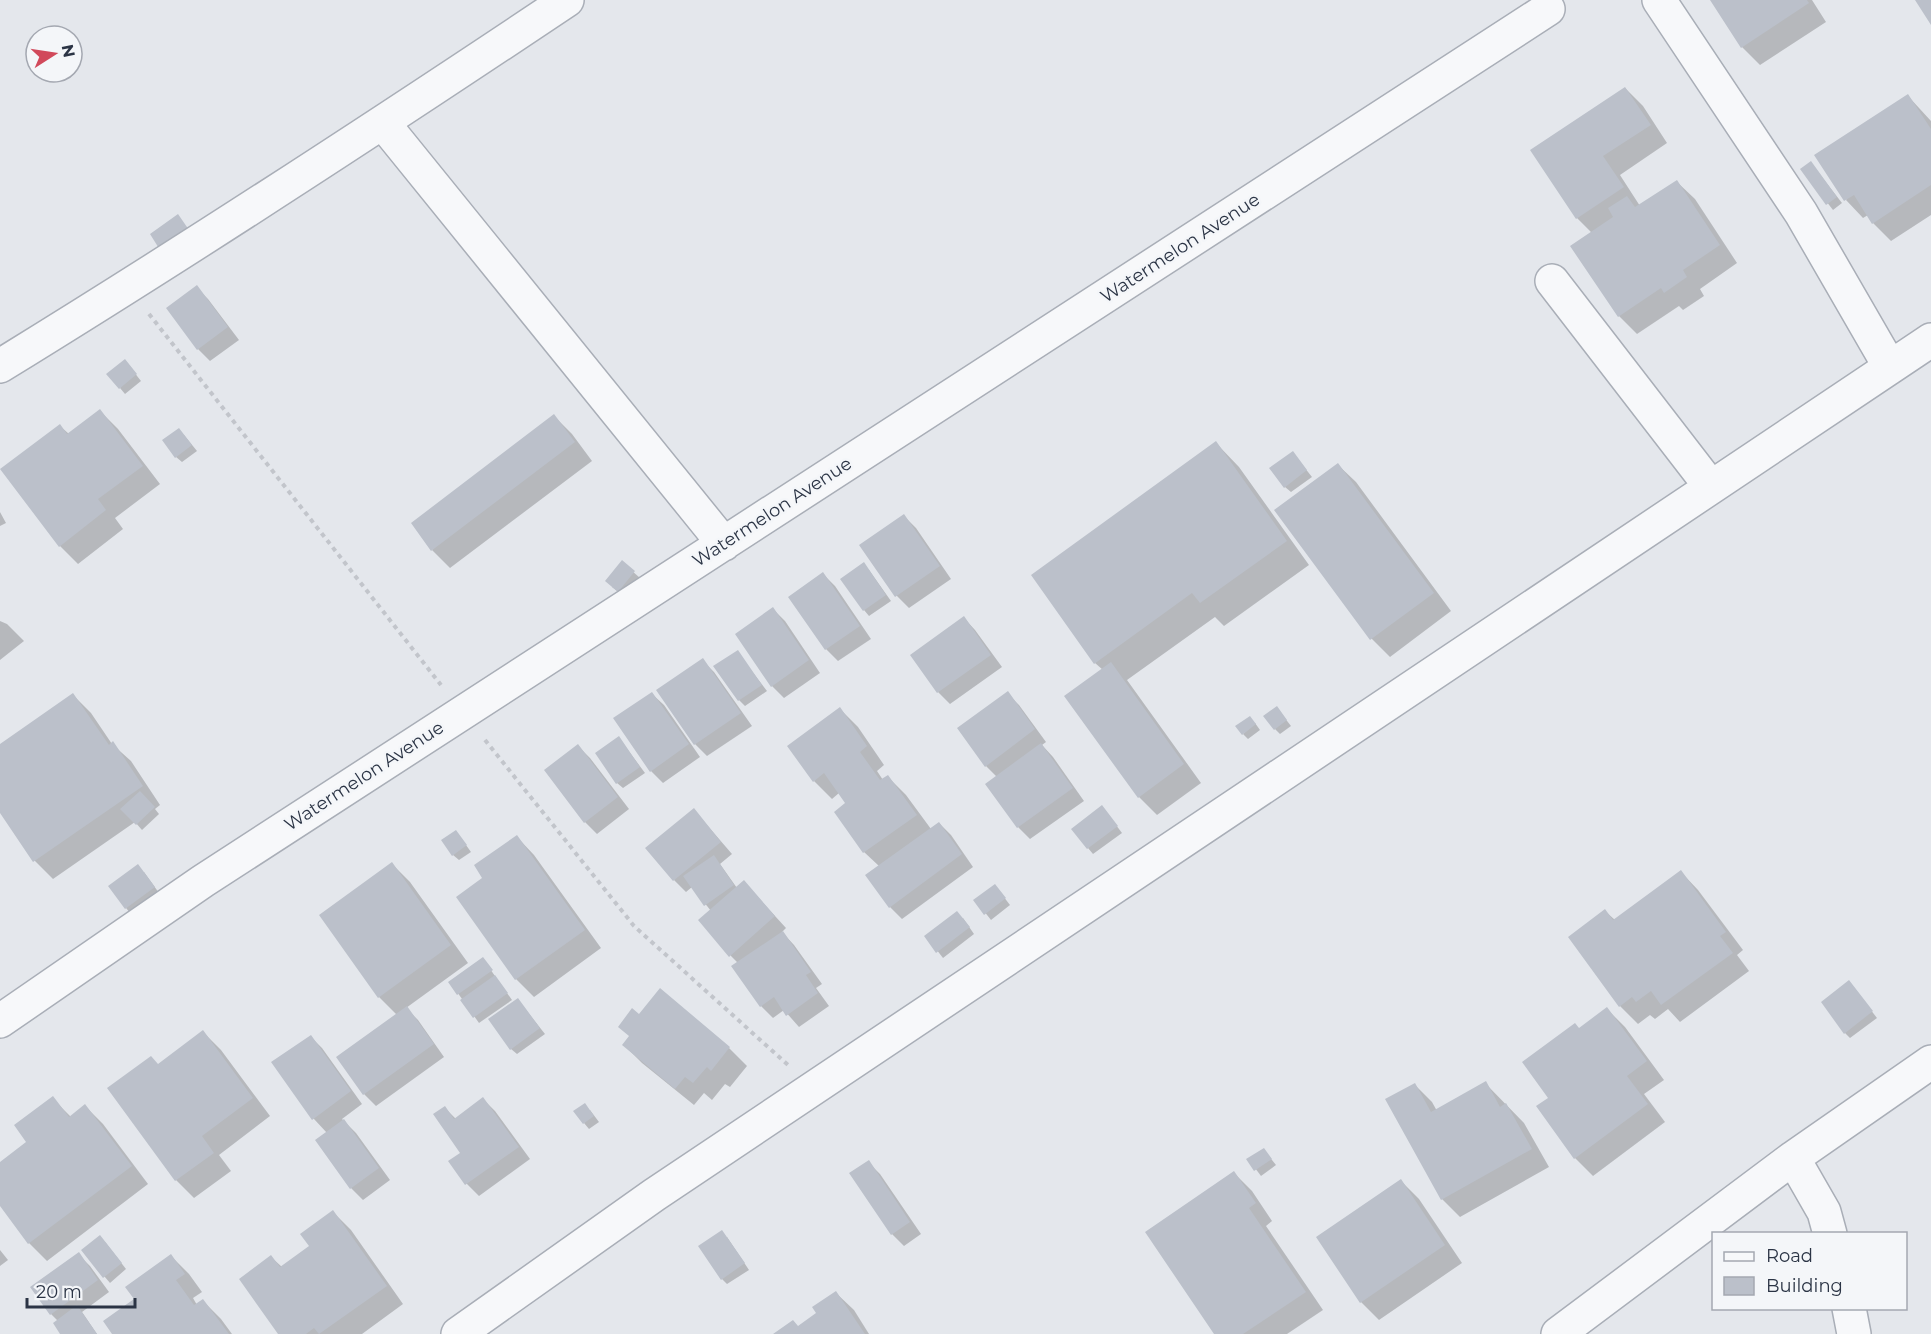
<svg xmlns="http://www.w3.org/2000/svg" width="1931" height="1334" viewBox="0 0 1931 1334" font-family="Montserrat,sans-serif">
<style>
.shadow{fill:#0003}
.building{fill:#bbc0ca}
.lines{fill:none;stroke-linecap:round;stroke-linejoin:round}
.minor-casing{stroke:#a9aeb7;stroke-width:36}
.path{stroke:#c2c5cb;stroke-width:4;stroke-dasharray:4.5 4.5;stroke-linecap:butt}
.minor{stroke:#f7f8fa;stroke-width:33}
.labels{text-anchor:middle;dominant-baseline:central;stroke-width:5;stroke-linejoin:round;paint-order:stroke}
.street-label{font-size:18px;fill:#2b3445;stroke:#f4f6f9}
</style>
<rect width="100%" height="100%" fill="#e4e7ec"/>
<path class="shadow" d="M1712,0H1812L1826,22L1760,65L1742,47Z
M1625,88L1643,106L1667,143L1620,175L1640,206L1677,182L1695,199L1737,263L1700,289L1704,296L1683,310L1679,306L1637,334L1619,316L1592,233L1577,218L1532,151Z
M1908,96L1931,121V215L1891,241L1873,223L1868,215L1863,218L1846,200Z
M1811,163L1842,203L1833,210L1802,170Z
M196,287L208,299L239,340L210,361L198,349L168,308Z
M130,367L141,381L125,394L120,388Z
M100,411L118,429L160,484L115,518L123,529L78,564L60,546V426L69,434Z
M554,416L572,434L592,461L450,568L432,550Z
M184,435L197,451L182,462L176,457Z
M1216,443L1239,467L1309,565L1224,626L1215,617L1127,680L1201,783L1157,815L1139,797L1103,670L1095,663Z
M1293,453L1312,477L1291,492L1285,487Z
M1338,465L1356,482L1451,611L1390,657L1372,639L1277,510Z
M0,512L6,523L0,526Z
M904,516L916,528L951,579L909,608L897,596L861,545Z
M622,562L640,578L624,596L612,587Z
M869,570L891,601L869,616L864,610Z
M823,574L835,586L871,639L838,661L826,649Z
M773,609L785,621L820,673L784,698L772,686Z
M964,618L975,630L1002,667L950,704L938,692Z
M0,621L7,624L24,641L0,660Z
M737,652L767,691L745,706L739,700Z
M702,660L714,672L752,726L707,756L695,744L658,690Z
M1007,693L1019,705L1046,742L1042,745L1053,757L1084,801L1030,839L1018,827L987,784L997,777L986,766Z
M652,694L664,705L700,757L663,783L651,771Z
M73,695L91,713L112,744L131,761L160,805L155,809L159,814L142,830L135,822L53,879L35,861L0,811V746Z
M1277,708L1291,726L1280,734L1275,729Z
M840,709L858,727L884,765L877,771L883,780L888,777L906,795L931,829L939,823L951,835L973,867L902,919L890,907L879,866L864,852L847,804L839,793L832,799L814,781Z
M1255,723L1260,730L1248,739L1243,734Z
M619,738L645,773L623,788L617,783Z
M578,746L590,758L629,809L597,834L585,822Z
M694,810L732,854L720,864L737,888L755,894L786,928L782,932L794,945L822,984L816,988L829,1006L799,1027L784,1010L773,1018L761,1006L738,963L731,956L711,911L692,887L686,892L674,880Z
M1107,813L1122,833L1093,854L1088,848Z
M517,837L534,855L601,948L534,997L516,979L485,878Z
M461,838L471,852L459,860L453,855Z
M392,864L410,882L468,963L406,1008L418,1020L444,1057L376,1106L364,1094L397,1015L379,997Z
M144,872L159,893L131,914L126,908Z
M1681,872L1698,890L1743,950L1737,955L1749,971L1680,1022L1668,1009L1655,1019L1650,1015L1638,1024L1620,1006L1605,911L1615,920Z
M1000,892L1010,905L991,920L976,901Z
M963,918L974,934L943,958L926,936Z
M483,959L512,1000L479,1023L450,982Z
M1849,982L1877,1018L1850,1038L1845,1033Z
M660,990L729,1048L747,1066L730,1087L725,1084L712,1100L704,1093L694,1105L642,1063L624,1045L630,1037L639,1016Z
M518,1000L545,1034L517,1054L511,1049Z
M1607,1009L1625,1027L1664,1080L1644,1094L1665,1122L1593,1176L1575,1158L1550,1098L1579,1030Z
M203,1032L221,1050L270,1116L219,1155L231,1171L194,1198L176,1180L109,1089L158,1065Z
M311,1037L322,1048L362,1104L342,1119L356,1133L390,1180L363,1200L351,1188L327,1133L314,1119L274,1063Z
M1485,1083L1524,1123L1549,1167L1460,1217L1442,1199L1414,1084L1432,1102L1437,1111Z
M52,1098L71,1117L85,1106L103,1124L148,1184L47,1261L29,1243L0,1204V1164L29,1142Z
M483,1099L495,1111L530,1159L479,1196L467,1184L450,1161L462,1153L445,1108L456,1119Z
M590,1110L599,1122L589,1129L584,1123Z
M1264,1150L1276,1165L1261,1176L1249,1160Z
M868,1162L880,1174L921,1234L904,1246L892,1234Z
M1234,1173L1252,1191L1272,1221L1266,1226L1323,1310L1287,1334H1216Z
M1401,1181L1419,1199L1462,1263L1379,1320L1361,1302Z
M333,1212L351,1230L403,1304L362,1334H280L271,1257L282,1267L311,1246Z
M727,1237L749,1270L727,1284L722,1279Z
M105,1242L126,1269L110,1283L83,1251Z
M0,1250L8,1260L0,1266Z
M78,1254L90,1266L109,1292L82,1312L97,1334H62L58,1321L51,1314Z
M171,1256L189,1274L202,1292L193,1298L197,1305L203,1301L221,1319L232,1334H114L136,1299Z
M836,1293L854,1310L869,1334H775L799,1327L818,1313Z"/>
<path class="building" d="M1710,0H1807L1809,3L1741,48Z
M1915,0H1931V25Z
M1625,87L1651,125L1603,156L1624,187L1576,219L1530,150Z
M1908,94L1931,129V185L1872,224L1854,195L1844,201L1814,155Z
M1811,161L1837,197L1826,205L1800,169Z
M1677,180L1720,245L1683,270L1687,277L1664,293L1661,288L1618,317L1570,246L1613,217L1608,208L1627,196L1635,207Z
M178,214L189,230L160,250L150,234Z
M197,285L228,327L197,350L166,308Z
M125,359L137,374L119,389L106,374Z
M100,409L143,466L98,499L106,510L59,547L0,469L60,424L67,434Z
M554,414L575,442L431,551L411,523Z
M179,428L192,445L175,458L162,440Z
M1216,441L1287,541L1200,603L1192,593L1094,664L1031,575Z
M1293,451L1307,470L1284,488L1269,468Z
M1338,463L1434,593L1370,640L1274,510Z
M904,514L940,566L895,597L859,545Z
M622,560L635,571L618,592L605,581Z
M864,562L886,595L863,611L840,579Z
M823,572L860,626L825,650L788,597Z
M773,607L809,660L771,687L735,634Z
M964,616L991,655L937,693L910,655Z
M738,650L762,685L738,701L713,666Z
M703,658L741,713L694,745L656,690Z
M1111,662L1184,764L1138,798L1064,696Z
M1008,691L1035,729L985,767L957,728Z
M652,692L689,744L650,772L613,718Z
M73,693L109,745L113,741L143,786L33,862L0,813V744Z
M1277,706L1287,720L1274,730L1263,716Z
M840,707L867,746L860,752L880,780L888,775L917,815L863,853L834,812L845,803L824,773L813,782L787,746Z
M1250,716L1256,724L1242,735L1235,726Z
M619,736L640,767L616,784L595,753Z
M1041,743L1073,788L1017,828L985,784Z
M578,744L618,797L584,823L544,770Z
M140,791L155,807L136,825L120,809Z
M1102,805L1118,826L1087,849L1071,829Z
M694,808L721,842L673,881L645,848Z
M939,822L962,854L889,908L865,875Z
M456,830L467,845L452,856L441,840Z
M517,835L585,930L515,980L456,897L482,878L474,865Z
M714,855L734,885L704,906L683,876Z
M392,862L451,945L378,998L319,915Z
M138,864L155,887L125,909L108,886Z
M1681,870L1726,932L1720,936L1733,953L1661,1005L1651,991L1636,1002L1632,997L1619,1007L1568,937L1605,909L1613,920Z
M744,880L775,916L729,957L698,920Z
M995,884L1006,898L984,915L973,900Z
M957,911L970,927L936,953L924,936Z
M783,931L811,972L806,975L818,993L786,1016L774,997L760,1007L731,966Z
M483,957L493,970L457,995L448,982Z
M495,975L508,993L473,1018L460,1000Z
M1849,980L1873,1011L1844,1034L1821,1002Z
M660,988L730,1047L711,1071L707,1067L693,1083L685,1077L675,1089L622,1045L629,1036L618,1027L632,1008L639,1014Z
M518,998L540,1028L510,1050L488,1019Z
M407,1006L434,1044L363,1095L336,1057Z
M1607,1007L1647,1061L1627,1076L1648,1104L1574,1159L1536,1106L1548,1098L1522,1062L1575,1023L1579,1028Z
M203,1030L253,1098L202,1136L214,1153L175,1181L107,1088L151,1056L158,1064Z
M311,1035L351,1091L312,1120L271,1062Z
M1486,1081L1500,1107L1506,1103L1532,1149L1441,1200L1385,1099L1415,1083L1431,1112Z
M53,1096L69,1117L85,1104L132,1166L28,1244L0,1206V1162L26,1142L14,1125Z
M483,1097L519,1147L465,1185L448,1161L460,1153L433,1114L445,1106L454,1119Z
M585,1103L594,1116L583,1124L573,1111Z
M344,1119L379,1168L350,1189L315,1140Z
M1264,1148L1272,1159L1254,1171L1246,1159Z
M869,1160L910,1222L891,1235L849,1173Z
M1234,1171L1256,1203L1249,1208L1306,1292L1243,1334H1214L1145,1232Z
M1401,1179L1445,1245L1360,1303L1316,1237Z
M333,1210L387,1286L319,1334L314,1328L306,1334H278L239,1279L271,1255L280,1267L309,1246L300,1234Z
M722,1230L745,1263L721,1280L698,1246Z
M100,1235L122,1263L103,1278L81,1250Z
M79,1252L98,1280L50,1315L30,1287Z
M171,1254L185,1274L176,1280L194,1305L203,1299L229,1334H112L103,1321L134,1299L125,1287Z
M836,1291L865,1334H773L793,1320L798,1326L816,1313L812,1307Z
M77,1305L97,1334H60L53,1323Z"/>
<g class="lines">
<g class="minor-casing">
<path id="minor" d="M1659,0L1801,213L1890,367
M383,123L724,544
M1552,281L1711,487
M0,366C192,248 380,125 567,0
M0,1021L203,881L1548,9
M1793,1158L1931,1062
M1849,1308L1854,1334
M458,1334L654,1195L1931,340
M1558,1334L1793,1158L1824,1212L1830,1234"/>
</g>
<path class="path" d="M149,314L441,685
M485,740L634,926L788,1065"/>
<use href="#minor" class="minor"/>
</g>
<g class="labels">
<g class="street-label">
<text transform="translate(1180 248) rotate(-33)">Watermelon Avenue</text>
<text transform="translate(772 512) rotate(-33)">Watermelon Avenue</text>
<text transform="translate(364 776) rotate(-33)">Watermelon Avenue</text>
</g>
</g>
<rect x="1712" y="1232" width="195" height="78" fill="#f4f6f9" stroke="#a4a8b1" stroke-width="1.5"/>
<rect x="1724" y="1252" width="30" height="9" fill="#f7f8fa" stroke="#a4a8b1" stroke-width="1.5"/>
<text x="1766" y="1262" font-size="18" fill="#2b3445">Road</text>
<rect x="1724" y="1277" width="30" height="18" fill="#bbc0ca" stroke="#a4a8b1" stroke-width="1.5"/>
<text x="1766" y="1292" font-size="18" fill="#2b3445">Building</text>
<g transform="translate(54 54) rotate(78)"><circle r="28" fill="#f4f6f9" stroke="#a4a8b1" stroke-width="1.5"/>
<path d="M0-4.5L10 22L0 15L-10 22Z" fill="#d1495b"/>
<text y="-9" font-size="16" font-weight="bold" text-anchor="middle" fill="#2b3445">N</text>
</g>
<path d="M27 1298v9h108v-9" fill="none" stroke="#2b3445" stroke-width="3"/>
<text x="36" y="1298" font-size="18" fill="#2b3445" stroke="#f4f6f9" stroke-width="4.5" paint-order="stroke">20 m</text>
</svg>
